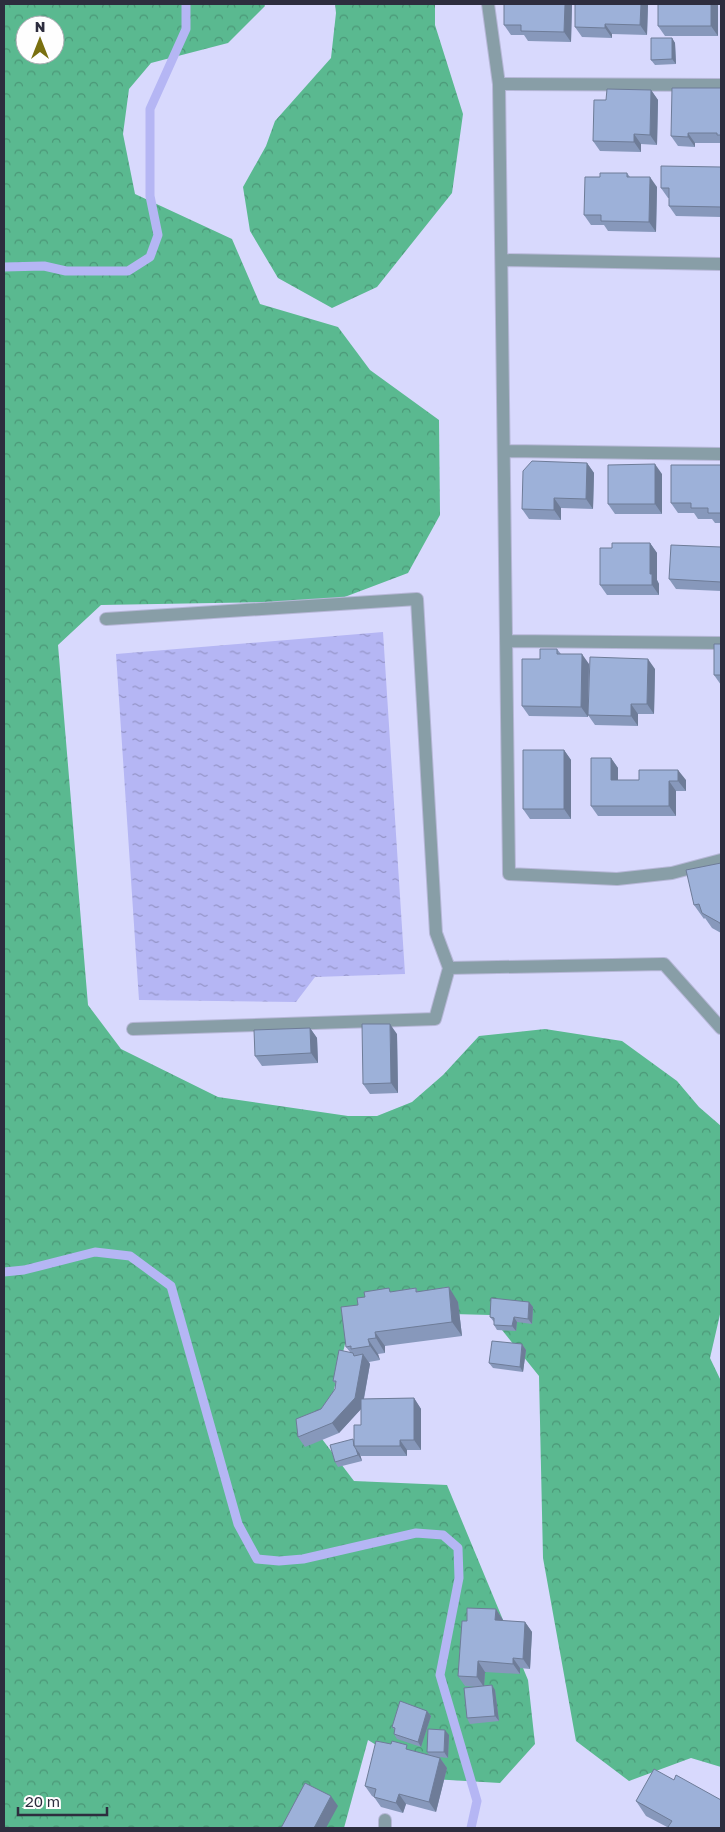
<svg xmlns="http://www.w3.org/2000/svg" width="725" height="1832" viewBox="0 0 725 1832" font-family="'Golos Text',sans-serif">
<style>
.forest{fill:url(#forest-crowns);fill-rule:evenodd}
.water{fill:url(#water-ripples)}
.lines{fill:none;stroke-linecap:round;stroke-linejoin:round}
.stream{stroke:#b5b6f4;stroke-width:9}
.minor-casing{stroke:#b6b7d7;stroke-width:14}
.minor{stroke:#889ea7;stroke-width:12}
.wall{fill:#8798bb}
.shaded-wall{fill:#6e7c98}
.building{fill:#9db1d9;stroke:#6e7c98}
</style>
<defs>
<pattern id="forest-crowns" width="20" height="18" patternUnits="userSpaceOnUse" patternTransform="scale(1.25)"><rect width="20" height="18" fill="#5ab990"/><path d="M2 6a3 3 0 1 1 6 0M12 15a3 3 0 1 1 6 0" fill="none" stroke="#4b9777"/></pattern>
<pattern id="water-ripples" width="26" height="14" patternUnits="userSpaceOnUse" patternTransform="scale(1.25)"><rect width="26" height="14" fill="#b5b6f4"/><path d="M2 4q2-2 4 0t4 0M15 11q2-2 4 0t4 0" fill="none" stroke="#9494c7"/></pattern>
</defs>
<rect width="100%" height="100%" fill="#d8d9fd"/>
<path class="forest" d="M4,4H264L265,6L228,43L151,63L129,89L123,134L135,194L232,239L260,304L338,327L370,370L439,420L440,515L408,573L334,601L101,605L58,645L88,1005L121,1049L218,1097L348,1116H377L412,1102L443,1075L479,1036L545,1029L622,1041L677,1081L699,1107L721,1126V1310L710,1358L721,1381V1767L691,1758L629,1781L576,1741L543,1558L539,1376L490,1315L415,1313L345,1344L322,1439L354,1481L447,1485L528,1680L535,1744L500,1783L432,1779L368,1740L344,1828H4ZM25,25H55V55H25Z
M335,4H435V25L463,114L452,193L377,287L332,308L278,278L250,231L243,187L266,146L275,121L331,58L336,13Z"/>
<path class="water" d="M383,632L405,974L315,977L296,1002L139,1000L116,654Z"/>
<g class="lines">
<path class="stream" d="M4,267L44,266L66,271H128L150,257L158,235L150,196V109L186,29V4
M4,1272L24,1270L95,1252L130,1256L171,1286L238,1524L257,1559L279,1561L303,1559L416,1533L443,1535L458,1548L459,1578L440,1675L477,1801L471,1828"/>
<g class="minor-casing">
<path id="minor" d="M488,4L499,84L509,874L617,879L672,873L721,860
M499,84L721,85
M502,260L721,264
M505,451L721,454
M106,619L417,599L436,933L449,968L435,1019L133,1029
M506,641L721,643
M449,968L664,964L721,1028
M385,1820V1828"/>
</g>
<use href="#minor" class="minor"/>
</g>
<path class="wall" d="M572,4L571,42L528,41L524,35H511L504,25Z
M575,4H648L647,35L612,34V38L582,37L575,27Z
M718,4V36H665L658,26Z
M672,38L675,43L676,64L655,65L651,60Z
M721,88V143H695V147L678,146L671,136Z
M651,90L658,100L657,145L641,144V152L600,151L593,141L606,100Z
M721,167V217L676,216L669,206V198H668L661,188Z
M627,173L630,177L657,187L656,232L608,231L604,225H591L584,215L600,177Z
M587,463L594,473L593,509L561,508V520L529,519L522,509Z
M721,465V523H715L712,519H698L694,513H678L671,503Z
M662,474V514H615L608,504Z
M650,543L657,553V580L659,584V595H607L600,585L612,548Z
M721,547V591L676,589L669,579Z
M721,644V685L714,675Z
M557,649L561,654L589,664L588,717L529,716L522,706L540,659Z
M655,669L654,714H638V726L595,725L588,715Z
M564,750L571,760V819H530L523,809Z
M611,758L618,768V780H686V791H676V816H598L591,806Z
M721,863V933L712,928L705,918L704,919L694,905Z
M310,1028L317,1038L318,1063L262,1066L255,1056Z
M397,1034L398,1093L370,1094L363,1084Z
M416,1288L418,1292L458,1302L462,1336L385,1346V1353L378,1354L380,1360L369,1362L370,1364L364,1399L414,1398L421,1409V1450H407V1456H361L360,1454L362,1461L338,1467L335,1462L354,1440L361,1425V1409L339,1433L305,1447L298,1437L321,1409L335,1389L336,1384L333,1381L350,1352L346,1347L358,1305L392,1292Z
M529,1302L533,1307L532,1324L517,1322L516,1331L497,1330L494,1325V1322L490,1317Z
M522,1344L526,1350L523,1372L493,1368L489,1363Z
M496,1609L503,1620V1621L525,1622L532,1632L530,1669L520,1668V1674L485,1672L484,1686L495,1690L499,1721L470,1724L467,1718L476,1687L465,1686L458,1676L467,1621Z
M427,1711L431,1716L421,1747L397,1739L394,1734L395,1731L392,1727Z
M449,1735L448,1758L439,1757L440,1758L447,1768L436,1812L406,1804L403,1813L381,1807L374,1797L372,1796L365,1786L411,1750L429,1755L427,1752Z
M636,1801L721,1828H669L646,1816Z"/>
<path class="shaded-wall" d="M565,4H572L571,42L564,32Z
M641,4H648L647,35L640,25Z
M711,4H718V36L711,26Z
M605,24L612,34V38L605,28Z
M672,38L675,43L676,64L672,59Z
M651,90L658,100L657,145L650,135Z
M688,133L695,143V147L688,137Z
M634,134L641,144V152L634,142Z
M650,177L657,187L656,232L649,222Z
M587,463L594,473L593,509L586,499Z
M655,464L662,474V514L655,504Z
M554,498L561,508V520L554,510Z
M650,543L657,553V580L659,584V595L652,585L650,574Z
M582,654L589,664L588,717L581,707Z
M648,659L655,669L654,714L647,704Z
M631,704L638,714V726L631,716Z
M564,750L571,760V819L564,809Z
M611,758L618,768V790L611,780Z
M678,770L686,780V791L678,781Z
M669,781L676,791V816L669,806Z
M390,1024L397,1034L398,1093L391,1083Z
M310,1028L317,1038L318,1063L311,1053Z
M449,1287L458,1302L462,1336L452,1322Z
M529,1302L533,1307L532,1324L528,1319Z
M514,1317L517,1322L516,1331L512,1326Z
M375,1332L385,1346V1353L376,1338Z
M368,1339L378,1354L380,1360L370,1346Z
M522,1344L526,1350L523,1372L520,1367Z
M363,1354L370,1364L362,1408L339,1433L332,1423Z
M414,1398L421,1409V1450L414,1440Z
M400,1440L407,1450V1456L400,1446Z
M356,1449L360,1454L362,1461L358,1455Z
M496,1609L503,1620L502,1630L495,1620Z
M525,1622L532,1632L530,1669L523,1659Z
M513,1658L520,1668V1674L513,1664Z
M478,1661L485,1672L484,1687L477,1677Z
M492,1685L495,1690L499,1721L495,1716Z
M427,1711L431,1716L421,1747L418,1742Z
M445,1730L449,1735L448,1758L444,1752Z
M440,1758L447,1768L436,1812L429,1802Z
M399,1794L406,1804L403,1813L396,1803Z
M331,1796L338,1806L326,1828H314Z"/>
<path class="building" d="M504,4H565L564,32L521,31V25H504Z
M575,4H641L640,25L605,24V28L575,27Z
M658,4H711V26H658Z
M651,38H672V59L651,60Z
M672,88H721V135H717V133H688V137L671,136Z
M607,89L651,90L650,135L634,134V142L593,141L594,100H606Z
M661,166L721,167V207L669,206V188H661Z
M600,173H627V177H650L649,222L601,221V215H584L585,177H600Z
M532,461L587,463L586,499L554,498V510L522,509L523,471Z
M655,464V504H608V465Z
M671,465H721V513H708V508H691V503H671Z
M612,543H650V574H652V585H600V548H612Z
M671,545L721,547V582L669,579Z
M714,644H721V675H714Z
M540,649H557V654H582L581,707L522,706V659H540Z
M590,657L648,659L647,704H631V716L588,715Z
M523,750H564V809H523Z
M591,758H611V780H639V770H678V781H669V806H591Z
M721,863V926L720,923L702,913L699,904L694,905L686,870Z
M362,1024H390L391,1083L363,1084Z
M310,1028L311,1053L255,1056L254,1030Z
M449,1287L452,1322L375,1332L376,1338L368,1339L370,1346L351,1349V1346L346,1347L341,1307L358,1305L357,1298L365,1297L364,1292L389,1288L390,1292L416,1288V1292Z
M491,1298L529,1302L528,1319L514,1317L512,1326L494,1325V1318L490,1317Z
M492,1341L522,1344L520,1367L489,1363Z
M339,1350L353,1353L354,1356L363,1354L355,1398L332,1423L298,1437L296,1419L321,1409L335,1389L336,1381H333Z
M414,1398V1440H400V1446H354V1425H361V1399Z
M353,1439L354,1446L356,1449L358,1455L335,1462L330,1445Z
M467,1608L496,1609L495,1620L525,1622L523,1659L513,1658V1664L478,1661L477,1677L458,1676L462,1621H467Z
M492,1685L495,1716L467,1718L464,1688Z
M400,1701L427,1711L418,1742L394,1734L395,1728L392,1727Z
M428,1729L445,1730L444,1752H427Z
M376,1741L391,1744L392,1741L407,1745L406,1749L440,1758L429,1802L399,1794L396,1803L374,1797L376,1789L365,1786Z
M654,1769L674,1780L676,1775L721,1800V1828H671L668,1827L672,1821L636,1801Z
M305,1783L331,1796L314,1828H281Z"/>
<rect width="725" height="1832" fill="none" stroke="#2d2d3e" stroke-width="10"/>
<g transform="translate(40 40)"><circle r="24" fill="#fefefe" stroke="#aaaab1"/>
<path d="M0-4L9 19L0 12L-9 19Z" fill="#797010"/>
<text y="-8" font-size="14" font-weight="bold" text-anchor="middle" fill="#2d2d3e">N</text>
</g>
<path d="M18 1807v8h89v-8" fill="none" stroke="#2d2d3e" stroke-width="2.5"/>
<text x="25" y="1807" font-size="15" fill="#2d2d3e" stroke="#fefefe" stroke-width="4" paint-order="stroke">20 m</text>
</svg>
